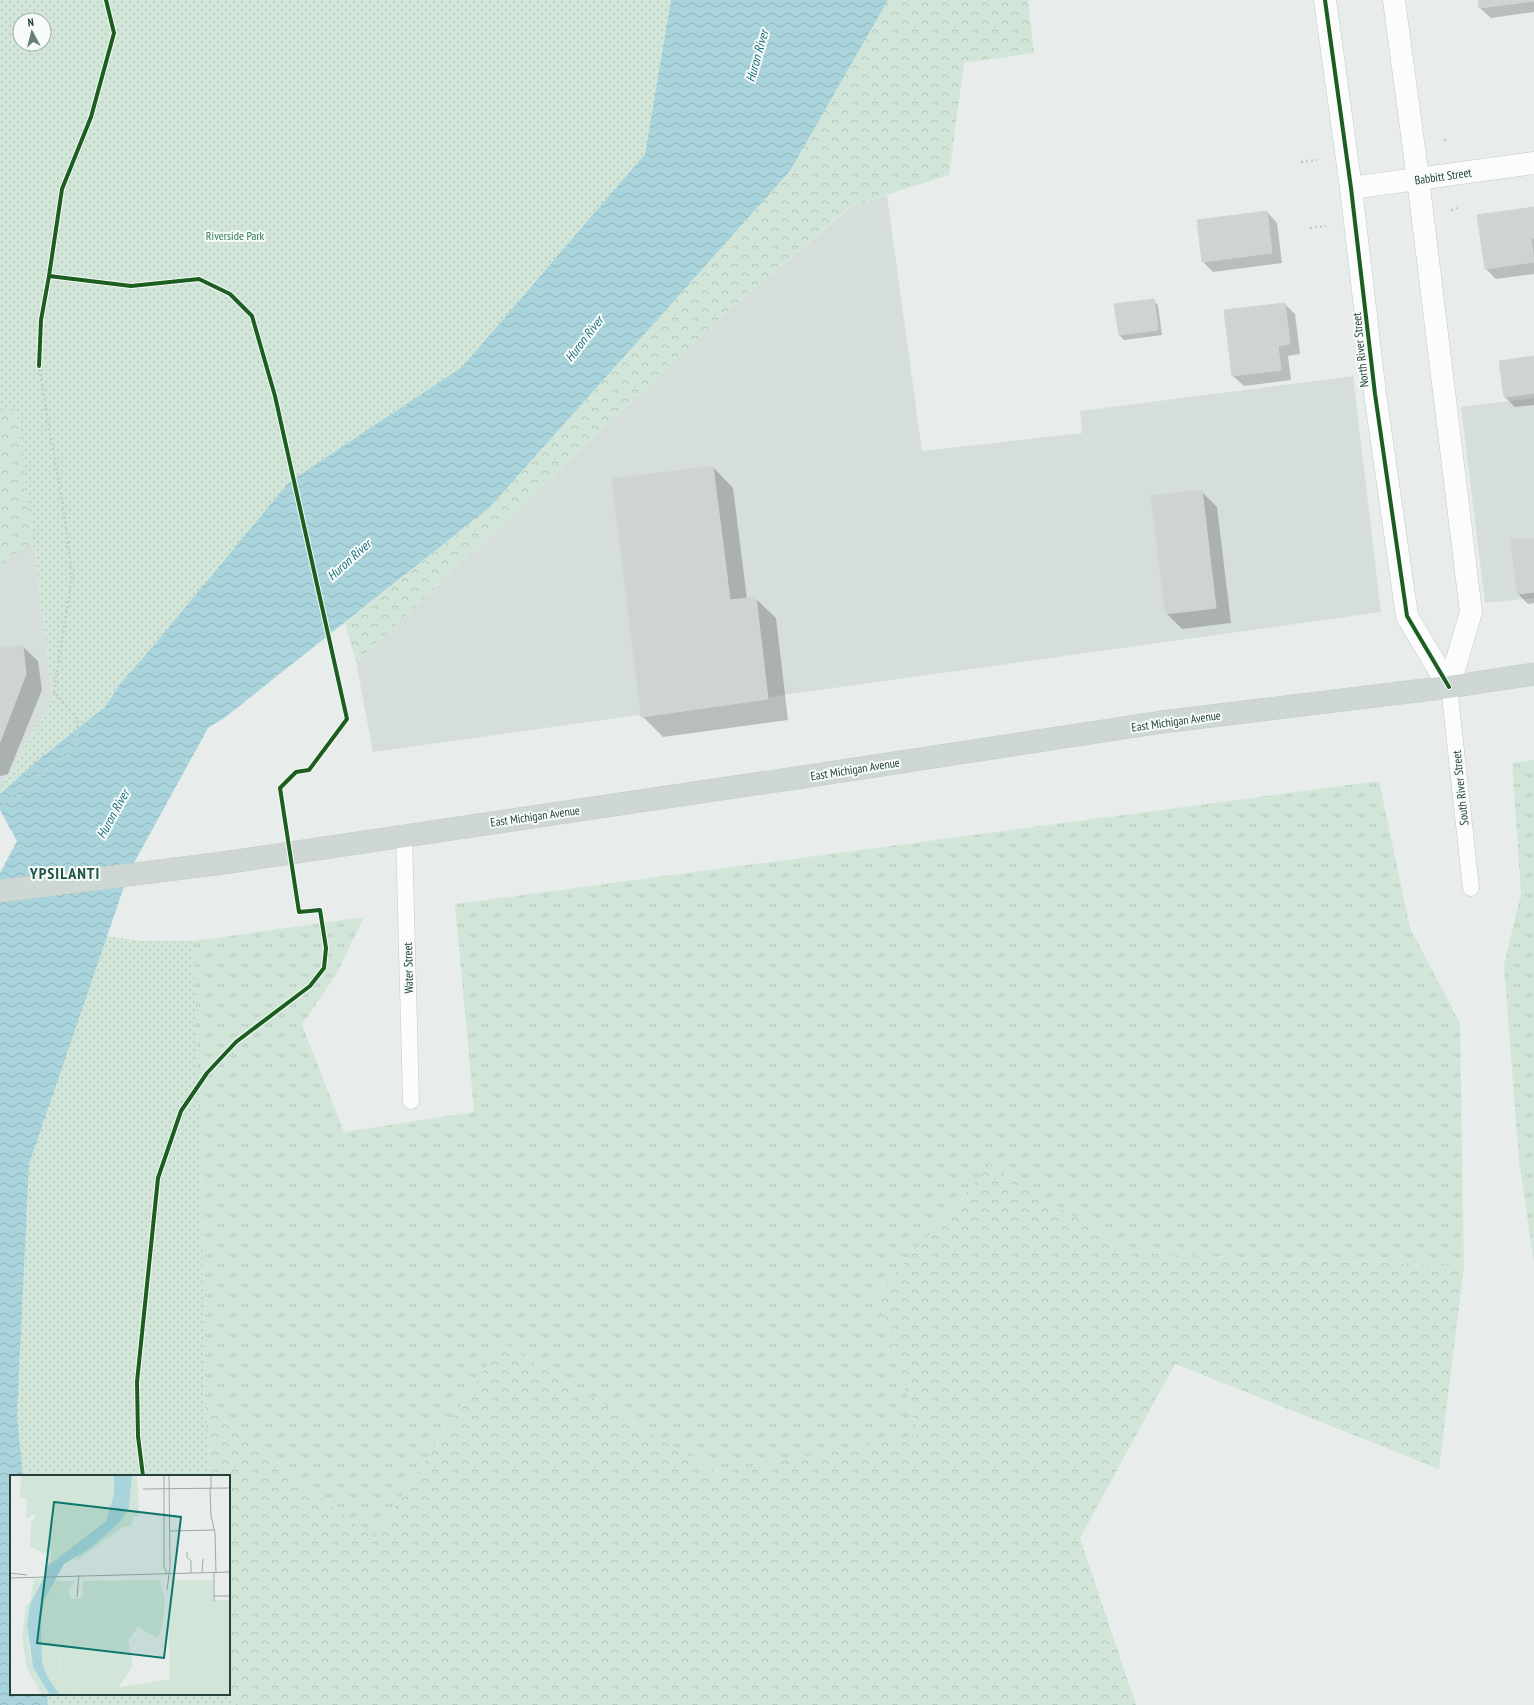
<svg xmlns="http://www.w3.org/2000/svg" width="1534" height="1705" viewBox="0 0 1534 1705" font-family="'PT Sans Narrow',sans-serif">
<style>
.built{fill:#d6dedb}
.grass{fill:url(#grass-tufts)}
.forest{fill:url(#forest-crowns)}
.park{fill:url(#park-dots);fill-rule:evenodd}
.water{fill:url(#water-waves)}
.shadow{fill:#0003}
.building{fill:#cfd4d2;stroke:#d1d6d4}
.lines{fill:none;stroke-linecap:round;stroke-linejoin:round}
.lane-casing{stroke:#c5cac8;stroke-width:17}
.street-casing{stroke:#c5cac8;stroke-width:23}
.secondary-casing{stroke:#c3cbc8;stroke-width:23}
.primary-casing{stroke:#c3ccc9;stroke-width:23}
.path{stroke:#c3ccca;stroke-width:2.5;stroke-dasharray:2 3;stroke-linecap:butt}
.lane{stroke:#fcfcfc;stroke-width:16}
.street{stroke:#fcfcfc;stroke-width:22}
.secondary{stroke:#fcfcfc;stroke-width:22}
.primary{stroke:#cfd7d5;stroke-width:22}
.cycleway-casing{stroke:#f7fbf9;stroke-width:6}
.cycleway{stroke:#1b5e20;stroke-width:4}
.labels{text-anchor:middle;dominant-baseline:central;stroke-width:4;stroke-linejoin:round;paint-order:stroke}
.street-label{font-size:12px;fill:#24423a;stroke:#f7fbf9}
.park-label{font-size:12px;fill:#2d7a4b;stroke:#f7fbf9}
.water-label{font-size:13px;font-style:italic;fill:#1c6f80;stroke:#f7fbf9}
.district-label{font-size:16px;font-weight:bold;letter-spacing:1px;fill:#1f5548;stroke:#f7fbf9}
.inset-road{fill:none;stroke:#9aa9a4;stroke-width:1}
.view{fill:#0f766e;fill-opacity:0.15;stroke:#0f766e;stroke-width:2}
.inset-edge{fill:none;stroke:#24423a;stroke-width:2}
</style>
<defs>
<pattern id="grass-tufts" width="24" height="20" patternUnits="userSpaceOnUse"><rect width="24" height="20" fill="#d1e6d8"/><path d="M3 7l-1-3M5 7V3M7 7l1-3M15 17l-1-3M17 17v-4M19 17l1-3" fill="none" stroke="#b3c6ba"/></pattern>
<pattern id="forest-crowns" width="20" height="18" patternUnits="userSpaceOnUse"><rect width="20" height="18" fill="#d1e6d8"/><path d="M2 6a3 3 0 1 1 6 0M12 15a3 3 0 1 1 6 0" fill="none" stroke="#b3c6ba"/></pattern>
<pattern id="park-dots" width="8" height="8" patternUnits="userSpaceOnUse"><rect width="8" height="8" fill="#d1e6d8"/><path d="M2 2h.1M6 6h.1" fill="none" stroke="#b3c6ba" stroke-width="1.8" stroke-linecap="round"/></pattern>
<pattern id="water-waves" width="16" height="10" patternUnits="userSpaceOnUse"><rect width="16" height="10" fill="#a9d4db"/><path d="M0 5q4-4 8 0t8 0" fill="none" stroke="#91b7bd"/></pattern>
</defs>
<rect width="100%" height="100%" fill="#e8edeb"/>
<path class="built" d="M887,195L922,451L1082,433L1080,411L1353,376L1381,612L373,752L356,662L730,309L852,206Z
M1534,398V598L1485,603L1461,407Z
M17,408L53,699L0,789V411Z"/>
<path class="grass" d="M1534,760V1263L1519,1161L1504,965L1521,893L1512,763Z
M1379,781L1410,928L1460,1023L1464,1266L1133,1253L990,1165L878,1293L918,1435L717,1473L502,1343L374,1539L205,1406L199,1117L193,941L364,917L337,973L302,1025L344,1132L474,1112L455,904Z"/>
<path class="forest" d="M888,0H1028L1034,53L964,63L949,175L851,206L730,309L356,662L345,623L489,508L790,171Z
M0,368L77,515L8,558L0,569Z
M990,1165L1133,1253L1464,1266L1439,1469L1175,1364L1080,1538L1136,1705H236L229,1682V1476H210L205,1406L374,1539L502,1343L717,1473L918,1435L878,1293Z"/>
<path class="park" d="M0,0H671L645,154L462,367L289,482L154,645L120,684L105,707L38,760L0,794V789L53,699L17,409L0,411ZM20,20H44V44H20Z
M106,936L142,941H193L200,1137L205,1406L210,1476H23L17,1415L29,1164Z
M229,1682L236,1705H48L47,1694H229Z"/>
<path class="water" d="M671,0H888L790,171L489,508L224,718L208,728L129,872L29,1164L17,1415L23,1476H11V1694H47L48,1705H0V873L17,841L0,810V794L38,760L105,707L120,684L154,645L289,482L462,367L645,154Z"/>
<path class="shadow" d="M1479,0H1534V12L1491,18L1480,8Z
M1534,208V274L1496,279L1486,269L1478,216Z
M1267,212L1277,223L1282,263L1213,272L1203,262Z
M1153,300L1158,305L1162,335L1124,340L1119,335Z
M1285,304L1295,314L1300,354L1288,356L1291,380L1244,386L1233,376L1225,311Z
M1534,357V405L1515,407L1505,397L1500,362Z
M713,467L733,488L747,599L755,598L776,618L788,720L663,737L642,716Z
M1201,491L1217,507L1231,623L1182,629L1166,613Z
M1534,539V603L1528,604L1518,594Z
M22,646L38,661L42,690L8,774L0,776V649Z"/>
<path class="building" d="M1478,0H1534V1L1479,8Z
M1534,207V238H1531L1534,262L1485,269L1477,215Z
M1267,211L1272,253L1202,262L1197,220Z
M1154,299L1158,330L1119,335L1114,304Z
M1285,303L1290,344L1278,346L1281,370L1232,376L1224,310Z
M1534,356V393L1504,397L1499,361Z
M713,466L730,600L756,597L768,699L641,717L612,479Z
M1202,490L1216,608L1165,614L1151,496Z
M1534,538V592L1517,594L1511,540Z
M23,645L26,674L0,742V648Z"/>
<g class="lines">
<g class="lane-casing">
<path id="lane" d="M1449,687L1471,888
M404,836L411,1101"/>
</g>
<g class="street-casing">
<path id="street" d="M1351,188L1534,163"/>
</g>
<g class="secondary-casing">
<path id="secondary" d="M1325,0L1351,188L1375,394L1407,616L1449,687
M1394,0L1418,179L1471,612L1449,687"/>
</g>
<g class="primary-casing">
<path id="primary" d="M0,891L223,863L796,778L1162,722L1449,687L1534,674"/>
</g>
<path class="path" d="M1444,140L1449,139
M1301,162L1317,160
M1451,210L1458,208
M1310,228L1326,226
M0,807L75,747L78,720L54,692L72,576L63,505L49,428L39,366"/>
<use href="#lane" class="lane"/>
<use href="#street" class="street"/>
<use href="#secondary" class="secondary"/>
<use href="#primary" class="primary"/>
<g class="cycleway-casing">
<path id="cycleway" d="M106,0L114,33L91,117L62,189L49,276L131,286L199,279L230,294L252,316L275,396L347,719L309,770L296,772L280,788L299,912L320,910L326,948L324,968L310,986L236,1042L207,1073L181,1111L158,1178L137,1382L138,1436L143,1476
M1325,0L1351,188L1375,394L1407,616L1449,687
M39,366L41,320L49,276"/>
</g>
<use href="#cycleway" class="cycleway"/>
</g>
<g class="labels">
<g class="street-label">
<text transform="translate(1443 176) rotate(-8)">Babbitt Street</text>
<text transform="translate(1360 350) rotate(-96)">North River Street</text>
<text transform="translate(1176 721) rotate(-8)">East Michigan Avenue</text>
<text transform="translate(855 769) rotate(-9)">East Michigan Avenue</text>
<text transform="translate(1460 788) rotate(-96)">South River Street</text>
<text transform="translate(535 816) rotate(-8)">East Michigan Avenue</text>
<text transform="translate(408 968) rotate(-91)">Water Street</text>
</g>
<g class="park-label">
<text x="235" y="235">Riverside Park</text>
</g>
<g class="water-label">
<text transform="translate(757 56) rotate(-74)">Huron River</text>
<text transform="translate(584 339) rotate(-52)">Huron River</text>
<text transform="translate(349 560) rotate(-42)">Huron River</text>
<text transform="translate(113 814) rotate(-61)">Huron River</text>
</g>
<g class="district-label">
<text x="65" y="873">YPSILANTI</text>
</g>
</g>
<g transform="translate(10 1475)">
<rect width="220" height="220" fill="#e8edeb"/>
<path d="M150,105L155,126L153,146L125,142L106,155L59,158L47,145L51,106H65L59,115L61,124L72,123L73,106ZM162,105H203V125H220V175L219,153L196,154L186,114L162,131L170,126L178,129L176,140L180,146L173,198L160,204L158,138ZM50,189L79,198L66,219L52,206Z" fill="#d1e6d8"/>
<path d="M12,0H35L46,56L45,70L34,79L20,71L21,47L26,41L23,40L16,43L17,24L9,22ZM122,0H127L129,41L123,42L121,51L113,52L67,85L66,82L79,74L119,34ZM24,104H32L20,129L17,150L19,173L23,192L40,220H32L17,194L12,161L16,130L20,128ZM186,114L197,120L207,133L197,154L219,153L220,220L66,219L79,198L50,189L46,167L47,145L59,158L72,143L89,156L105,155L104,143L114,133L125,142L153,146L148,163L128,152L118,165L123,190L109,212L160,204L173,198L180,146L176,140L178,129L170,126L162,131L163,117Z" fill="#d1e6d8"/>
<path d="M18,0H104V19L96,46L35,93L41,85V61L22,58V54H33V47H25V39H19V29H24V24L19,23ZM43,105L51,106L46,167L52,206L67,220H50L37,201L32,187L31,144L35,123Z" fill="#d1e6d8"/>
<path d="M104,0H122L119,33L108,49L79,74L54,89L35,123L31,144L32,187L37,201L50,220H40L23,192L17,150L20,129L37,96L35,93L96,46L104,19Z" fill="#a9d4db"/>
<path class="inset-road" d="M154,0V92L157,98M201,0V13M200,13L201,41L205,58L206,98M133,14L220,13M159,56L204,55M177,77V82L181,86V98M0,98L17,100M192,98L193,84M204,98V126M0,103L220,97M157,115L160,92L159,0M204,121H220M67,122L69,100"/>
<path class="view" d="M44,27L171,42L154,183L27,168Z"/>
<rect width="220" height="220" class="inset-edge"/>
</g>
<g transform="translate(32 32) rotate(353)"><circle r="19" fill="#f7fbf9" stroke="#a3b1ad"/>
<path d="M0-3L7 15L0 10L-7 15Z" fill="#697e78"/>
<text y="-6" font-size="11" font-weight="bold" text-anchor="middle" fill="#24423a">N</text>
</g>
</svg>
